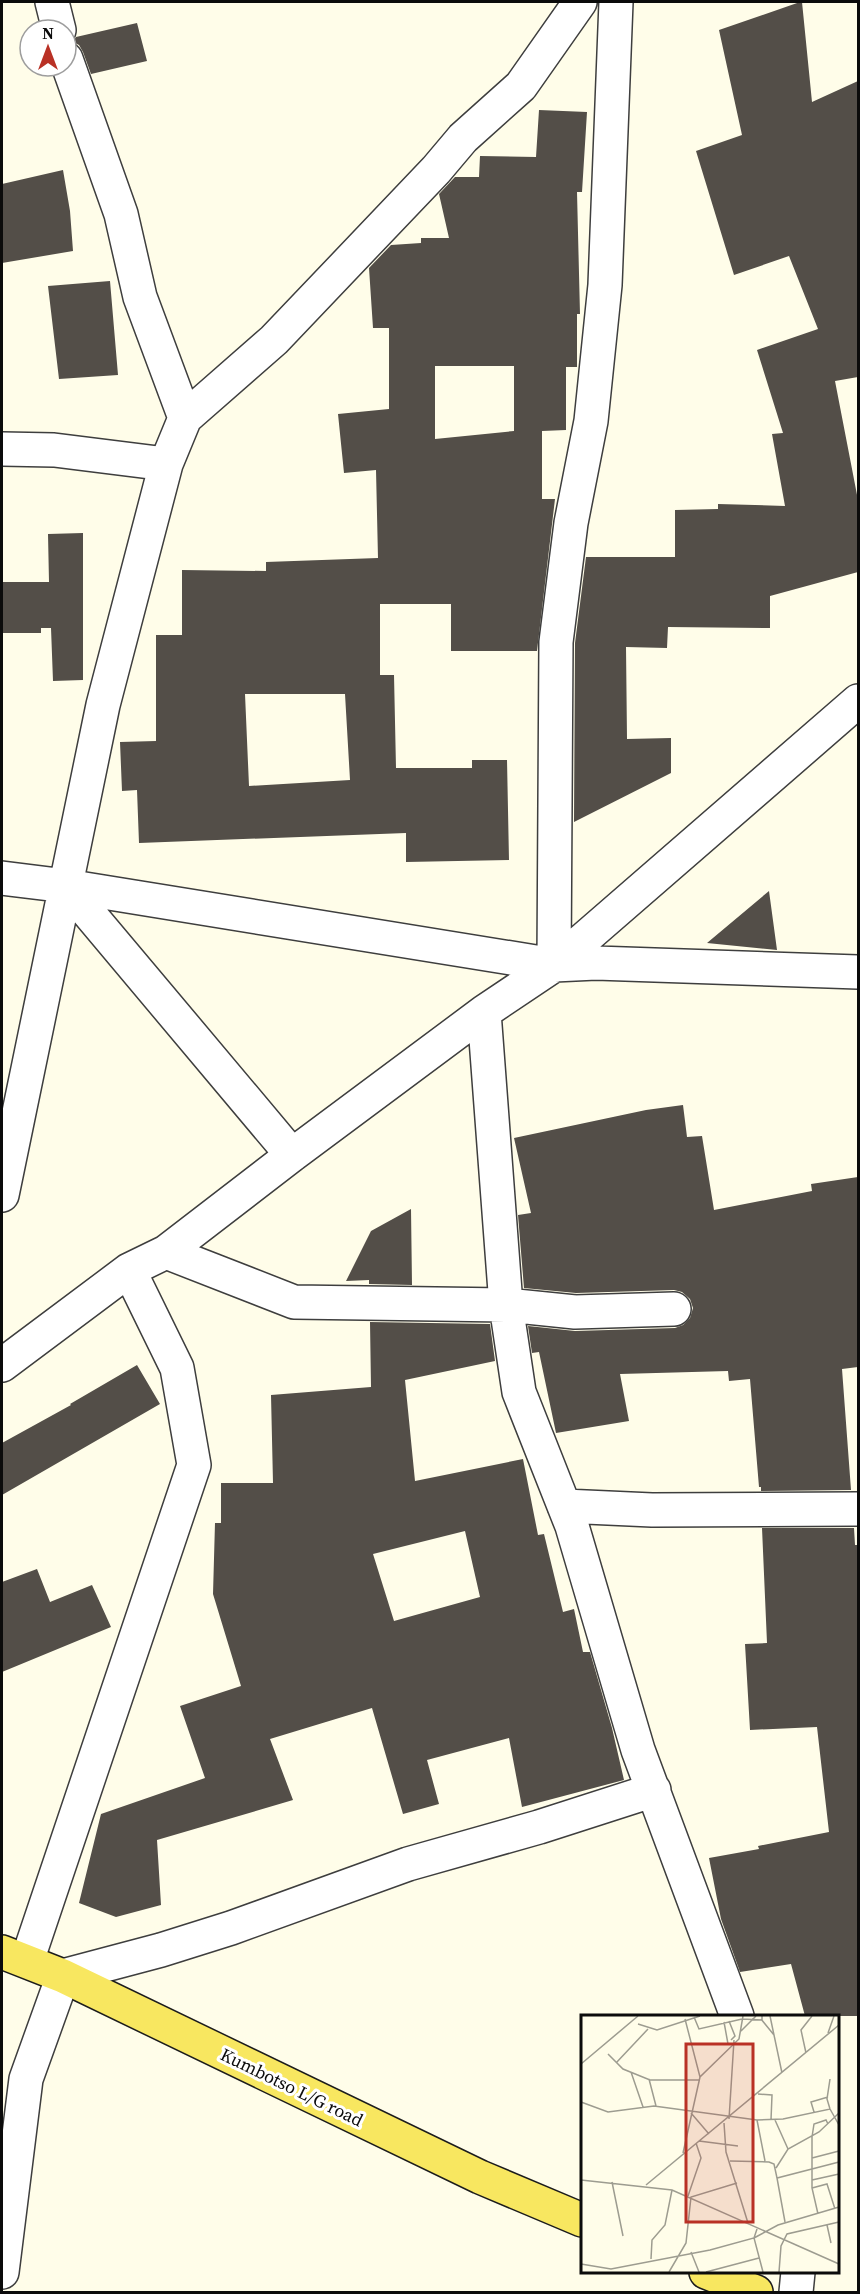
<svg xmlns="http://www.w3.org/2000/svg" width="860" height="2294" viewBox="0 0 860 2294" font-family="'Source Serif 4',serif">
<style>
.building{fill:#534e48;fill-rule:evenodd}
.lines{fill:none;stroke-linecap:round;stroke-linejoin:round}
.minor-casing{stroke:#3e3e3e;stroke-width:36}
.major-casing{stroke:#1c1c1c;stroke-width:36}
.minor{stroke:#fff;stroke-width:33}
.major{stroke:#f8e760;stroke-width:33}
.labels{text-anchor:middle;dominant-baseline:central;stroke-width:6;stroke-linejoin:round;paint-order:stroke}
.street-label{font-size:18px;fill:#0b0b0b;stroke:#fff}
.inset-road{fill:none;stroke:#9d9c90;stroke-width:1.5}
.view{fill:#b93125;fill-opacity:0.15;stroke:#b93125;stroke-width:3}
.inset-edge{fill:none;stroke:#0b0b0b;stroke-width:3}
</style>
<rect width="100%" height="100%" fill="#fffde9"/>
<path class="building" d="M800,2H802L812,102L858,81V377L835,381L858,500V572L770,596V628L668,627L667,648L626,647L627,739L671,738V773L574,822L575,643L586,557H675V510L718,509V504L785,506L772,434L783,433L757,350L818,329L789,256L734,275L696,151L742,135L719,30Z
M137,23L147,61L91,74L83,52L79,45L73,42L76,37Z
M539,110L587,112L582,192H577L580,314H577V367H566V430L542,431V499H555L537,651H451V604H380V675H394L396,768H472V760H507L509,860L406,862V833L139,843L137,790L122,791L120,742L156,741V635H182V570L266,571V562L378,558L376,470L344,473L338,414L389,409V328H373L369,268L391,245L421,243V238H449L439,194L455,177H479L480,156L536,157ZM435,366H514V431L435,439ZM245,694H345L350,780L249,786Z
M63,170L70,211L73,251L2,263V184Z
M110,281L118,375L59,379L48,286Z
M83,533V680L53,681L51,628H41V633H2V582H49L48,534Z
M769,891L777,950L707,943Z
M683,1105L687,1137L702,1136L714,1210L812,1191L811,1184L858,1177V1367L842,1369L851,1490L761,1491V1487H759L750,1379L729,1381L728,1371L620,1374L629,1421L556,1433L539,1352L532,1353L528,1326L575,1331L675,1328L683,1325L690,1318L693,1308L690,1299L682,1292L674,1290L576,1293L524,1288L518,1215L531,1213L514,1138L646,1110Z
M411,1209L412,1285L369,1284V1280L346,1281L371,1231Z
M370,1322L490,1324L495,1361L405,1380L415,1481L523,1459L538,1535L544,1534L563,1612L574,1609L583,1652H590L612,1728L624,1780L522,1807L509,1738L427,1760L439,1804L403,1814L372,1708L270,1739L293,1800L157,1840L161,1905L116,1917L79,1903L101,1814L205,1778L180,1706L241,1686L213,1594L215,1523H221V1483H273L271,1395L371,1387ZM465,1531L480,1597L394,1621L373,1554Z
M137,1365L160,1404L2,1495V1443L71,1405L70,1404Z
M762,1528H854L855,1545H858V2016H805L791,1964L740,1972L721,1919L709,1858L759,1849L758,1846L829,1832L817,1727L750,1730L745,1644L767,1643Z
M37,1569L50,1602L92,1585L111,1627L2,1672V1582Z"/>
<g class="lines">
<g class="minor-casing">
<path id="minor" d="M52,2L59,30
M66,59L121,214L140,297L185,418
M2,449L54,450L166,464
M2,878L66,886L554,965L596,963L858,972
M66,886L292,1155
M554,965L556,642L571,523L591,421L605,285L616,2
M484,1012L506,1305L519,1392L572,1526L638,1750L737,2016
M2,1195L103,705L166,464L185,418L274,340L436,170L463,138L521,86L580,2
M166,1252L294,1302L506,1305L575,1312L674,1309
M2,1365L129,1270L166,1252L292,1155L484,1012L554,965L858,701
M564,1506L652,1510L858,1509
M27,1961L194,1465L177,1368L129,1270
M2,2272L26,2079L63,1976L161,1950L231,1928L408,1864L539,1827L654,1790
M796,2292L798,2272"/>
</g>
<g class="major-casing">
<path id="major" d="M2,1952L63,1976L480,2177L582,2220
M706,2272L756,2292"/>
</g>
<use href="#minor" class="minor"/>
<use href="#major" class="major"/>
</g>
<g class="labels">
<g class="street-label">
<text transform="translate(292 2087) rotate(26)">Kumbotso L/G road</text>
</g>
</g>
<g transform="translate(581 2015)">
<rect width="258" height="258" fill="#fffde9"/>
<path class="inset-road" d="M189,1L201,58M113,2L118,14L161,4L181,5V1M104,4L119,62M180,4L193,20M148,6L154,21L150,25M143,7L147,29M57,9L76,15L119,1M160,16L175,1M247,18L253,1M225,38L220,15L231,1M27,39L42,54L69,65H118M35,48L67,14M0,49L57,1M50,57L62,92M68,64L75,91M177,79L191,80L190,105M0,87L27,97L73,91L176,105L202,104L249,94L258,110M249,94L246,84L249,64M233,97L230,87L247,82M110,98L128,119M148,104L153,25M176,105L184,146M194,105L207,134M143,108L145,137L167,208M118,126L157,131M102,138L119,62L158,24L162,1M231,143L258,136M149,146L188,147L193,149L196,163L258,147M195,153L207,134L238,117L258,98M196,163L204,207M0,165L91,175L258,249M231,165L258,159M31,167L42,221M65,170L258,10M231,173L246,169L254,194M107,181L120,143L115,128M237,199L231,173V122L233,109L245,105L247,109M246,210L250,228M110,237L118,257M70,244L71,225L84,210L91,175M0,249L30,254L129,235L173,223L176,214M88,257L105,228L110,182L156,168M125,257L178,243M182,257L173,223L197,210L258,192M198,257L200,231L206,219L258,207"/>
<path class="view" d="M105,29H172V207H105Z"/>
<rect width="258" height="258" class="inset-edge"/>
</g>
<rect width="860" height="2294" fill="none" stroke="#0b0b0b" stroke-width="6"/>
<g transform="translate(48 48)"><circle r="28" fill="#ffffff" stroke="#9d9d9d" stroke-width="1.5"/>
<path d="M0-4.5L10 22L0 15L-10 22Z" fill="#b93125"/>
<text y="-9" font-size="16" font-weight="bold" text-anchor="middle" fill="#0b0b0b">N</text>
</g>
</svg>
